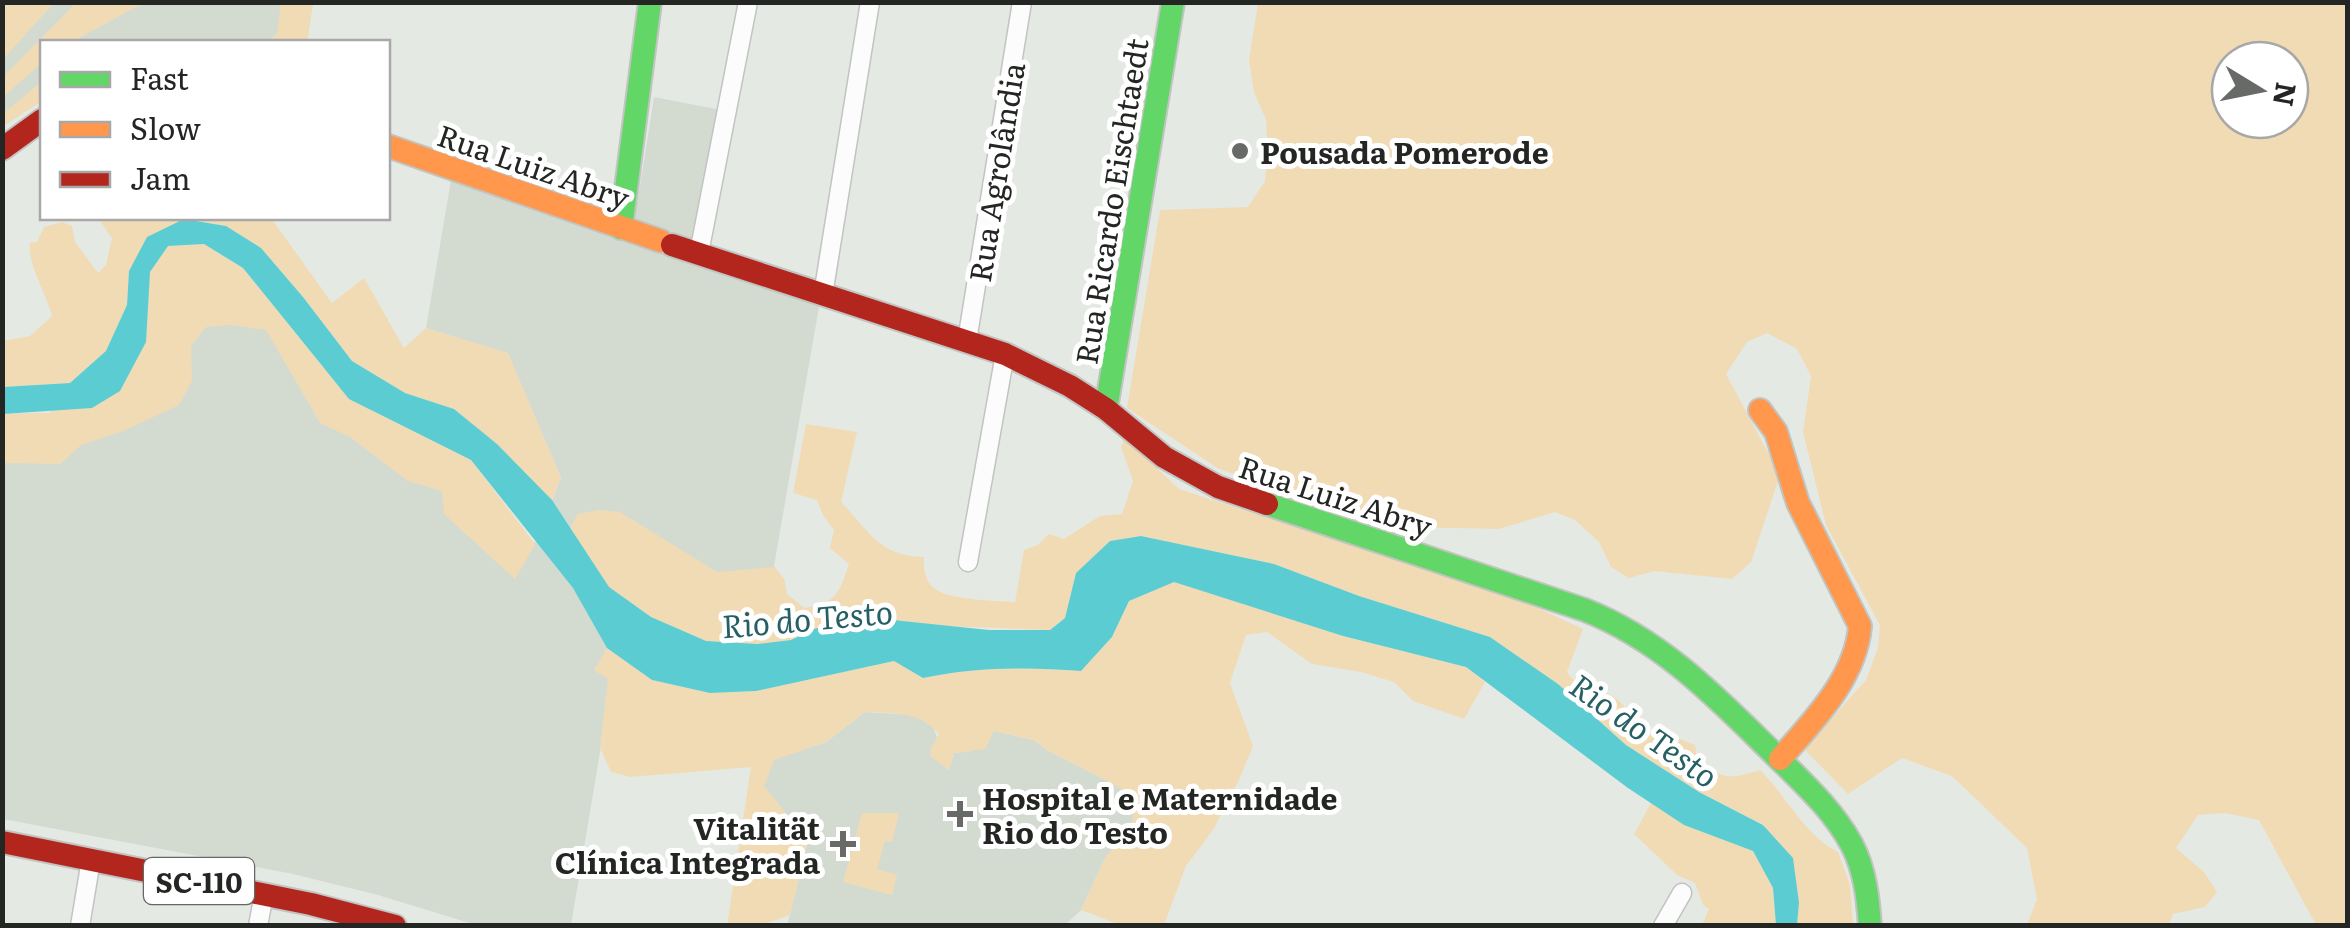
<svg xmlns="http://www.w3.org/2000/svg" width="2350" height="928" viewBox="0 0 2350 928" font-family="Literata,serif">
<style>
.built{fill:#d3dbd1}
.green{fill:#f1dbb5;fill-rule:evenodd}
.water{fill:#5bcdd2}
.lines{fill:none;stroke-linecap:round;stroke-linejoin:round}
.street-casing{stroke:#c1c4c1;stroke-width:21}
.fast-casing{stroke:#c1c4c1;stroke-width:26}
.slow-casing{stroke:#c1c4c1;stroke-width:26}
.jam-casing{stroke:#c1c4c1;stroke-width:26}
.street{stroke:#fbfcfb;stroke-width:18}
.fast{stroke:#63d668;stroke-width:22}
.slow{stroke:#ff974d;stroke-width:22}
.jam{stroke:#b3261e;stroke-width:22}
.poi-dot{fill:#676a66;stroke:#fff;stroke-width:4}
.labels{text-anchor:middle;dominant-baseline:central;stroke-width:10;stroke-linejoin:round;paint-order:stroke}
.shield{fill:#fff;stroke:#656764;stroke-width:2.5}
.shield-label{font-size:28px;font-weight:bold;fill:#232622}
.poi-label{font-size:30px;font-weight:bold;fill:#232622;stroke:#fff;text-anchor:start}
.street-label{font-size:30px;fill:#232622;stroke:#fff}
.water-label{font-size:32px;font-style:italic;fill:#266064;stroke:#fff}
</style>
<rect width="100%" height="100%" fill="#e5e9e4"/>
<path class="built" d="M3,3H313L307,42H42V101L3,126Z
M654,97L721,110L694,263L819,307L774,566L784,579L787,594L804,608L608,679V705L571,925H476L378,895L293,874L3,819L2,414L50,413L168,246L535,543L561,478L508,354L426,328L451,180L631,243Z
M865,712L915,715L933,727L949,769L954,753L971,751L994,731L1034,740L1047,750L1119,787L1137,802L1131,827L1105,858L1081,910L1065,925L787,926L808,841L763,786L774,759L826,742Z"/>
<path class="green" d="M3,2L54,3L3,59L2,3Z
M76,3H143L72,42H42V63L3,97V77Z
M281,3H313L307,42H266L277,34Z
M1258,3H2347V925H2316L2259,820L2225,813L2198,815L2176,848L2204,872L2217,892L2205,907L2173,914L2169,925H2027L2037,899L2027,848L1952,776L1902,758L1848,794L1804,749L1866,680L1878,648L1880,625L1826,525L1803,432L1811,376L1797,349L1767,333L1747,342L1726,374L1780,475L1751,562L1732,579L1654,571L1629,578L1611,567L1599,542L1575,520L1555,512L1499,529L1403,527L1219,469L1127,408L1160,210L1248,207L1265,181L1268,151L1266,120L1254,92L1249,60ZM2230,60H2290V120H2230Z
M42,81V101L3,126V114Z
M98,218H271L332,303L364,278L404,348L426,328L508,353L561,478L552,500L497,445L454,409L405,393L352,361L303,297L261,248L226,226L184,219L129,271L127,305L106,351L70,383L3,387V341L30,336L52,316C46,293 27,264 30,243L37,242L44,227L62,222L72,226L75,242L98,273L106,265L112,238Z
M204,244L243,268L349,399L471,460L535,544L515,579L444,514L442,491L408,481L350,437L320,423L266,330L230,325L206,327L191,346L192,381L179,405L123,431L81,445L60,464L3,463L2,414L50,413L146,342L150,272L168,246Z
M806,424L857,432L841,502C870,532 879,556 924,557C923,567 925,581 934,588C947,600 997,601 1015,602L1024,550L1038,545L1049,534L1064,539L1100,516L1122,514L1133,481L1121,447L1125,438L1179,489L1518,599L1583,629L1567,672L1579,687C1592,690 1608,691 1618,700C1639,719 1635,733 1666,742L1675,737L1695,745L1697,760C1724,779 1728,780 1760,770C1786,795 1805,836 1838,852L1850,885L1853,925H1797L1799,903L1764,825L1699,792L1626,745L1558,684L1490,637L1359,596L1274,564L1141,536L1110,541L1076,573L1065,618L1050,630L940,626L814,629L791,640L757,644L706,641L651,617L609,587L570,528L578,514L599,510L620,512L717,572L774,567L784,579L787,594L804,608C837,603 839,593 849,564L830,548L834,530L823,515L817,500L793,493Z
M1173,581L1343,636L1466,667L1485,682L1464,719L1413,701L1394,682L1361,672L1312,664L1267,632L1246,635L1230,683L1253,746L1239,780L1213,830L1186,866L1164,925H1120L1081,910L1105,858L1131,827L1136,802L1119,787L1047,750L1034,740L994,731L985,749L954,753L949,770L930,756L931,747L939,735C923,711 891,713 865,712L826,742L774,760L764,786L808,841L790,915L761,925L727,926L751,767L630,777L611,772L600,748L608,679L594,670L607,648L652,680L710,693L756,691L894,661L923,678C976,667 1027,667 1081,671L1112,637L1129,601Z
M1651,803L1684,825L1753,851L1773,888L1776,925H1702L1709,909L1703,905L1695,883L1677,875L1634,834Z
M862,813H899L892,842L885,841L877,869L897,875L892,895L843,882Z"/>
<path class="water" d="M184,219L226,226L261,248L303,297L352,361L405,393L454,409L497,444L552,500L609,587L651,617L706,641L757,644L791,640L814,629L846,621L883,619L989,630H1050L1065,618L1076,573L1110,541L1141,536L1274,564L1359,596L1490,637L1558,684L1626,745L1699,792L1763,825L1793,858L1799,903L1797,925H1776L1773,888L1753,851L1684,825L1628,788L1466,667L1343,636L1174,582L1129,601L1112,637L1081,671C1027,667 976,667 923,678L894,661L756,691L710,693L652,680L607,648L573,588L471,460L349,399L243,268L204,244L168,246L150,272L146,342L120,391L92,408L3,414V387L70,383L106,351L127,305L129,271L147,237Z"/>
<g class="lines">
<g class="street-casing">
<path id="street" d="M699,253L748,2
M823,295L870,2
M967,341L1022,2
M968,562L1005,354
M80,926L91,860
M258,926L264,894
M1663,926L1682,893"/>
</g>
<g class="fast-casing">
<path id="fast" d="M621,228L650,2
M1106,409L1173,2
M1267,504L1585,610C1661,640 1715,696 1772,752C1801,781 1832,808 1852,845C1865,870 1868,898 1870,926"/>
</g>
<g class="slow-casing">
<path id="slow" d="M388,146L661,241
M1760,410L1776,432L1798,503L1860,626C1856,678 1813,721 1780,759"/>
</g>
<g class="jam-casing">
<path id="jam" d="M2,149L42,120
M672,245L1005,354L1070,386L1106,409L1164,457L1218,487L1267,504
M2,842L311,904L395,926"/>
</g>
<use href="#street" class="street"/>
<use href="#fast" class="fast"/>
<use href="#slow" class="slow"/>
<use href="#jam" class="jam"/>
</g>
<g class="poi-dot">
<circle cx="1240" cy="151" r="10"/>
<path d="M955 799h10v10h10v10h-10v10h-10v-10h-10v-10h10z"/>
<path d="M838 829h10v10h10v10h-10v10h-10v-10h-10v-10h10z"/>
</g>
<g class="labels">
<rect class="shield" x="144" y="858" width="110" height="46" rx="8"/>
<g class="shield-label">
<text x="199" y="881">SC-110</text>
</g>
<g class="poi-label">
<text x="1260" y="151">Pousada Pomerode</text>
<text x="982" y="797">Hospital e Maternidade<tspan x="982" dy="34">Rio do Testo</tspan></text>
<text x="820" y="827" text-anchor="end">Vitalität<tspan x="820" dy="34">Clínica Integrada</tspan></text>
</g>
<g class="street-label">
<text transform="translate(534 165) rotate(19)">Rua Luiz Abry</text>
<text transform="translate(995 172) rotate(-81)">Rua Agrolândia</text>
<text transform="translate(1110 201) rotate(-81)">Rua Ricardo Eischtaedt</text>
<text transform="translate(1336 495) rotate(18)">Rua Luiz Abry</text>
</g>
<g class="water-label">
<text transform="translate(807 617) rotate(-5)">Rio do Testo</text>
<text transform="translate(1645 729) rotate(35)">Rio do Testo</text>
</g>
</g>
<rect width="2350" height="928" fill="none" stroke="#232622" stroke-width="10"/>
<rect x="40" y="40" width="350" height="180" fill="#ffffff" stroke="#a7a8a7" stroke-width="2.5"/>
<rect x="60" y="72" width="50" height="15" fill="#63d668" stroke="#a7a8a7" stroke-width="2.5"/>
<text x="130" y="90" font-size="30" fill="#232622">Fast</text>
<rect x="60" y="122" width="50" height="15" fill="#ff974d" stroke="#a7a8a7" stroke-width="2.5"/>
<text x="130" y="140" font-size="30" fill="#232622">Slow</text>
<rect x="60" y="172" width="50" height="15" fill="#b3261e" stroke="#a7a8a7" stroke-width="2.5"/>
<text x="130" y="190" font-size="30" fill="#232622">Jam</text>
<g transform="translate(2260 90) rotate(100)"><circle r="48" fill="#ffffff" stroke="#a7a8a7" stroke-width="2.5"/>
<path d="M0-8L18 38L0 25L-18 38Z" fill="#676a66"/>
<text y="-15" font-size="28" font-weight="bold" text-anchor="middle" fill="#232622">N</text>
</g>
</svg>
